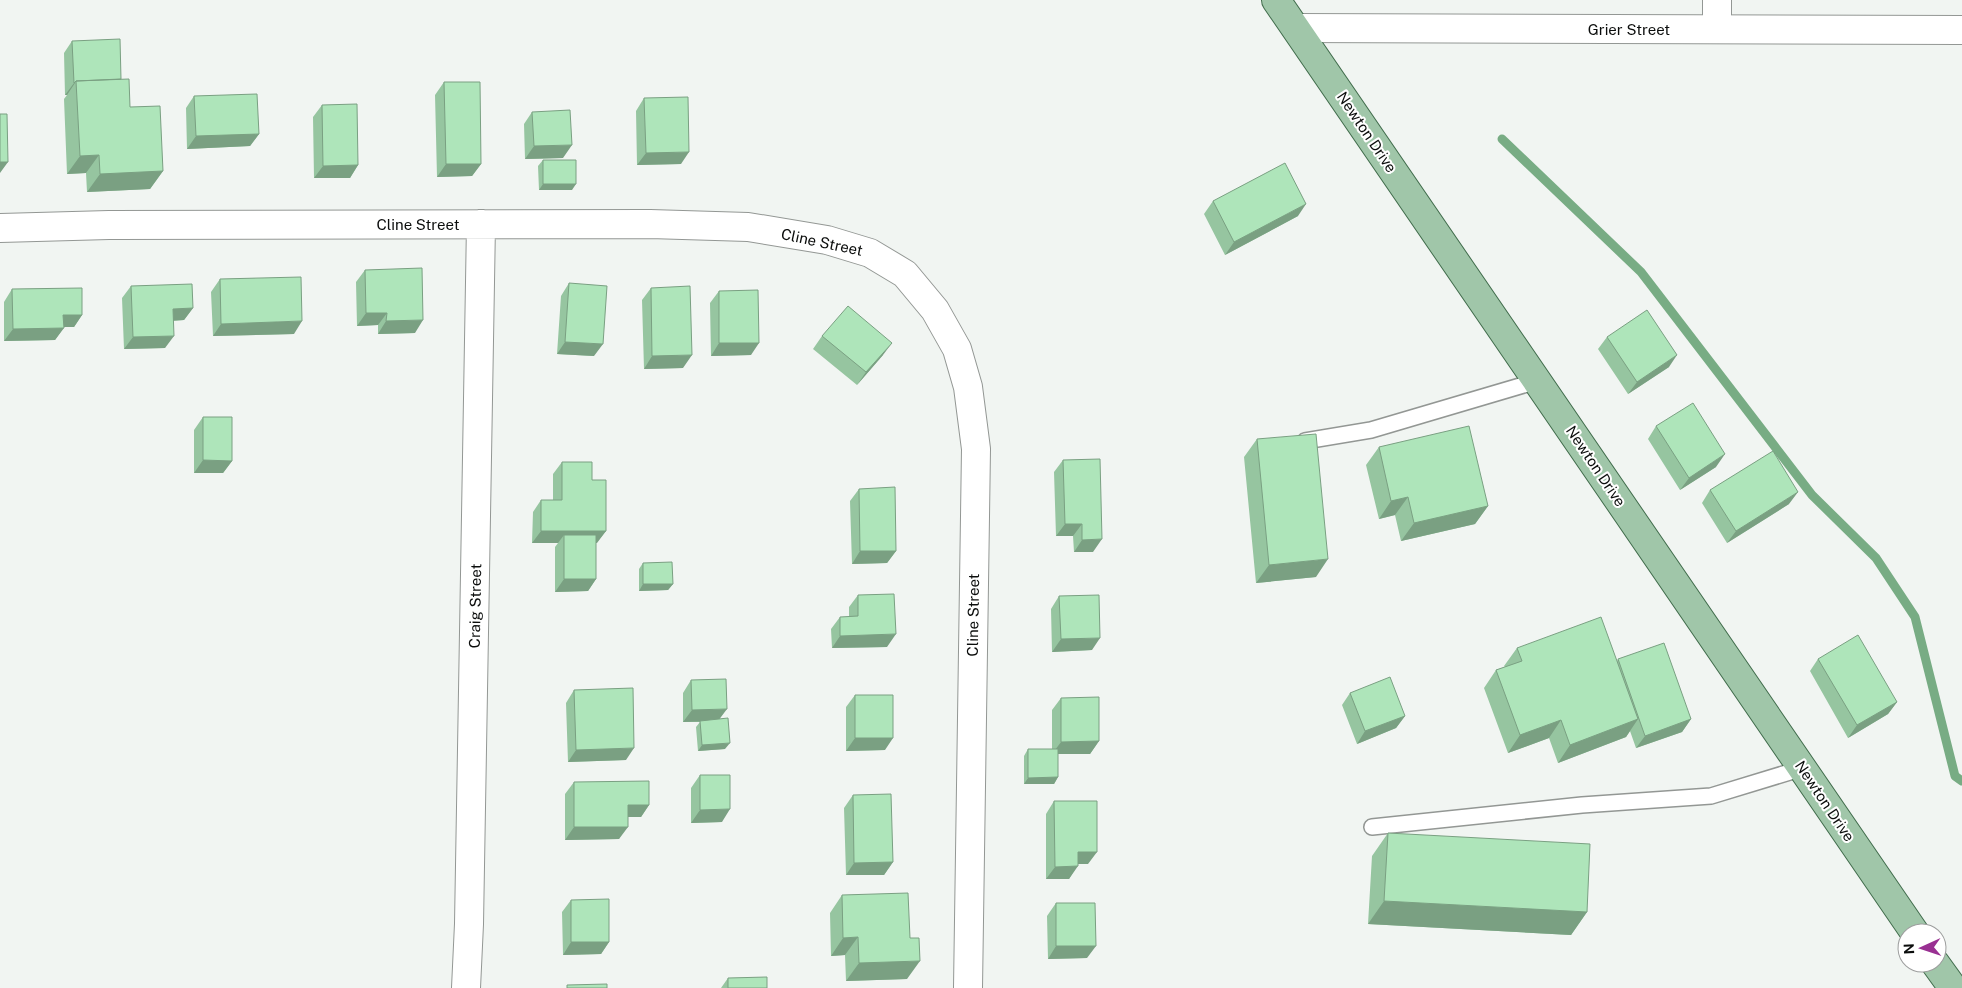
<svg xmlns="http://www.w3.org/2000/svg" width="1962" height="988" viewBox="0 0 1962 988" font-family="'Public Sans',sans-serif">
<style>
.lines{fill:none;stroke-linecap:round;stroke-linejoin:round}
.stream{stroke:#78ac84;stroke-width:9}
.service-casing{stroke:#939794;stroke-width:18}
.minor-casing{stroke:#939794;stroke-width:30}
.primary-casing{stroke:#426d4d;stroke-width:30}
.service{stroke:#fff;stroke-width:15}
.minor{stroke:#fff;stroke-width:28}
.primary{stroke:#a0c6a9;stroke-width:28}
.wall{fill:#96c5a0}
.shaded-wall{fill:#7aa082}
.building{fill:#aee5ba;stroke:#7aa082}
.labels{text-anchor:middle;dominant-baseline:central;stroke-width:4;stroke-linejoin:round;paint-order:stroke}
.street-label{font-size:15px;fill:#0b0d0c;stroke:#fff}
</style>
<rect width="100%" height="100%" fill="#f1f5f2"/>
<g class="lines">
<path class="stream" d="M1502,139L1641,272L1812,495L1876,558L1915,617L1955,776L1962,781"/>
<g class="service-casing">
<path id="service" d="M1305,441L1371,430L1537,381
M1372,827L1582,805L1711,796L1803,768"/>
</g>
<g class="minor-casing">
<path id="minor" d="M1717,0V29
M1296,28L1962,30
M0,228L109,225L650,224L748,227L827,240L870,253L905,274L935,310L957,349L968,387L976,449L968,988
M466,988L469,924L481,224"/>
</g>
<g class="primary-casing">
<path id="primary" d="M1276,0L1915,933
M1935,963L1953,988"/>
</g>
<use href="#service" class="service"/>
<use href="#minor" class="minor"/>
<use href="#primary" class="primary"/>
</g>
<path class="wall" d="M72,41L121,79L130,107L163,171L150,189L87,192L86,173L67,174L64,99L67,95H65L64,53Z
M444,82L481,164L472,176L437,177L435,95Z
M194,96L259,134L250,146L187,149L186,108Z
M644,98L681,164L637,165L636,111Z
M322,105L358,165L350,178H314L313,117Z
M532,112L563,158L525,159L524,124Z
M543,160L572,190H539L538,166Z
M1213,201L1298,216L1225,255L1204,214Z
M365,270L415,333L378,334V325L357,326L356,282Z
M220,279L294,334L213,336L211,292Z
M569,283L594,356L557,354L561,296Z
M131,286L193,308L184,320L173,321L165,348L124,349L122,298Z
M651,288L683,368L644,369L642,300Z
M12,289L82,315L74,327H64L55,340L4,341V302Z
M719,291L751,355L711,356L710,303Z
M822,336L883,355L857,385L813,349Z
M1607,337L1669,367L1628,394L1598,349Z
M203,417L232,461L223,473H194V430Z
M1656,426L1716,467L1680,490L1648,439Z
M1257,439L1316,577L1256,583L1244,457Z
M1379,447L1488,506L1475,524L1401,541L1395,515L1379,519L1366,465Z
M1063,460L1093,552H1074L1073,536H1056L1054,472Z
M562,462L592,480L606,531L596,543V579L588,591L555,592V547L558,543H532L533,512L541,500H553V474Z
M859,489L896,551L887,563L852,564L850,501Z
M1710,490L1789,504L1727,543L1702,503Z
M643,563L673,584L668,590L639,591V569Z
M858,595L887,647L832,648L831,629L840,617H849V607Z
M1059,596L1092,650L1052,652L1051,609Z
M1517,648L1617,661L1618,659L1691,719L1682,732L1636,748L1630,731L1626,737L1558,763L1549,738L1508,753L1484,688L1496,670L1505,667L1504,666Z
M1818,659L1897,702L1888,714L1848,738L1810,671Z
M691,680L720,719L725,749L698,751L696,727L700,722H683V693Z
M574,690L626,760L568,762L566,703Z
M1350,693L1405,716L1396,728L1357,744L1342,705Z
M855,695L885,750L846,751V707Z
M1061,698L1099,741L1090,754H1058V777L1054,784H1024V756L1028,749H1052V710Z
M700,775L722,822L691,823V788Z
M574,782L649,805L641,817H628L619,839L565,840V794Z
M853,795L893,862L884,875H846L844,808Z
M1054,801L1088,864H1078L1069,879H1046V814Z
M1388,833L1587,912L1571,935L1368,924L1372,856Z
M842,895L910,938L907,979L846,981L845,955L831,956L830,913Z
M571,900L609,942L601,954L563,955L562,912Z
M1056,903L1087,958L1048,959L1047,916Z
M728,978L767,988H721Z"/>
<path class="shaded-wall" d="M74,83H75L67,95H65Z
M259,134L250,146L187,149L196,136Z
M572,145L563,158L525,159L534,146Z
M689,152L681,164L637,165L646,153Z
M99,155L86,173L67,174L80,156Z
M0,162H8L0,173Z
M446,164H481L472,176L437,177Z
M358,165L350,178H314L323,166Z
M163,171L150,189L87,192L100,174Z
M543,184H576L572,190H539Z
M1306,204L1298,216L1225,255L1234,242Z
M193,308L184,320L164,321L173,309Z
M366,313H387L378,325L357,326Z
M63,315H82L74,327H55Z
M423,320L415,333L378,334L386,321Z
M302,321L294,334L213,336L221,324Z
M64,328L55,340L4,341L13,329Z
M174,336L165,348L124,349L133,337Z
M565,342L603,344L594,356L557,354Z
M719,343H759L751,355L711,356Z
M892,343L883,355L857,385L866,372Z
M692,355L683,368L644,369L652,356Z
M1677,355L1669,367L1628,394L1637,382Z
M1725,454L1716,467L1680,490L1689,478Z
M203,460L232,461L223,473H194Z
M1798,492L1789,504L1727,543L1736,531Z
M1408,497L1395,515L1379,519L1391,501Z
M1488,506L1475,524L1401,541L1414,523Z
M1065,524H1082L1073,536H1056Z
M541,531H606L597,543H564V535L558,543H532Z
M1102,539L1093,552H1074L1082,540Z
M860,551H896L887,563L852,564Z
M1328,559L1316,577L1256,583L1269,565Z
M564,579H596L588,591L555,592Z
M643,584H673L668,590L639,591Z
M896,634L887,647L832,648L840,636Z
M1100,638L1092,650L1052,652L1061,639Z
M1897,702L1888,714L1848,738L1857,725Z
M727,709L718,721L683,722L692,710Z
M1405,716L1396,728L1357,744L1365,731Z
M1638,719L1626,737L1558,763L1570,745Z
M1691,719L1682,732L1636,748L1645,736Z
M1561,720L1549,738L1508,753L1520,735Z
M855,738H893L885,750L846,751Z
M1099,741L1090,754H1052L1061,742Z
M730,743L725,749L698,751L702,745Z
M634,748L626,760L568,762L576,750Z
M1058,777L1054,784H1024L1028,778Z
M628,805H649L641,817H619Z
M730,809L722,822L691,823L700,810Z
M574,827H628L619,839L565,840Z
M1078,852H1097L1088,864H1069Z
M893,862L884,875H846L854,863Z
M1078,866L1069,879H1046L1055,867Z
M1384,901L1587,912L1571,935L1368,924Z
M858,937L845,955L831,956L843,938Z
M571,942H609L601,954L563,955Z
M1056,946H1096L1087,958L1048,959Z
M920,961L907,979L846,981L859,963Z"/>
<path class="building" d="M120,39L121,79L76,81L74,83L72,41Z
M129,79L130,107L160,106L163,171L100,174L99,155L80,156L76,81Z
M444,82H480L481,164H446Z
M257,94L259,134L196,136L194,96Z
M688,97L689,152L646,153L644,98Z
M357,104L358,165L323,166L322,105Z
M570,110L572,145L534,146L532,112Z
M0,114H7L8,162H0Z
M543,160H576V184H543Z
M1285,163L1306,204L1234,242L1213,201Z
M422,268L423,320L386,321L387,313H366L365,270Z
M301,277L302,321L221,324L220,279Z
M569,283L607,286L603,344L565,342Z
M192,284L193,308L173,309L174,336L133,337L131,286Z
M690,286L692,355L652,356L651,288Z
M82,288V315H63L64,328L13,329L12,289Z
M758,290L759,343H719V291Z
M848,306L892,343L866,372L822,336Z
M1647,310L1677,355L1637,382L1607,337Z
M1693,403L1725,454L1689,478L1656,426Z
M203,417H232V461L203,460Z
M1469,426L1488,506L1414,523L1408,497L1391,501L1379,447Z
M1316,434L1328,559L1269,565L1257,439Z
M1773,451L1798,492L1736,531L1710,490Z
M1100,459L1102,539L1082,540V524H1065L1063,460Z
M562,462H592V480H606V531H541V500H562Z
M895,487L896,551H860L859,489Z
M564,535H596V579H564Z
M672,562L673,584H643V563Z
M894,594L896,634L840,636V617L858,616V595Z
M1099,595L1100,638L1061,639L1059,596Z
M1601,617L1638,719L1570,745L1561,720L1520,735L1496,670L1522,661L1517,648Z
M1858,635L1897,702L1857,725L1818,659Z
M1664,643L1691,719L1645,736L1618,659Z
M1390,677L1405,716L1365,731L1350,693Z
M726,679L727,709L692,710L691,680Z
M633,688L634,748L576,750L574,690Z
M855,695H893V738H855Z
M1099,697V741L1061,742V698Z
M728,718L730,743L702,745L700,721Z
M1028,749H1058V777L1028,778Z
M700,775H730V809L700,810Z
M649,781V805H628V827H574V782Z
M891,794L893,862L854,863L853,795Z
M1054,801H1097V852H1078V866L1055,867Z
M1388,833L1590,844L1587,912L1384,901Z
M908,893L910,938H919L920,961L859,963L858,937L843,938L842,895Z
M609,899V942H571V900Z
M1056,903H1095L1096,946H1056Z
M767,977V988H728V978Z
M607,984V988H567V985Z"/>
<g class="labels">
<g class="street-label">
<text x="1629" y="29">Grier Street</text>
<text transform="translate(1367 132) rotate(56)">Newton Drive</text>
<text x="418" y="224">Cline Street</text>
<text transform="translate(822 242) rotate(12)">Cline Street</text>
<text transform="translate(1596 466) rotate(56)">Newton Drive</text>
<text transform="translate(475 606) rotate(-89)">Craig Street</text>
<text transform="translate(973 615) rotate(-89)">Cline Street</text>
<text transform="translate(1825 801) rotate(56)">Newton Drive</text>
</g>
</g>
<g transform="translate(1922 948) rotate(267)"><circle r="24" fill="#ffffff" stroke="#9d9e9e"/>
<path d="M0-4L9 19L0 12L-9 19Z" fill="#993092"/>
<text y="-8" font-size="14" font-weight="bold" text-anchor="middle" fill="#0b0d0c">N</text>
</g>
</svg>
